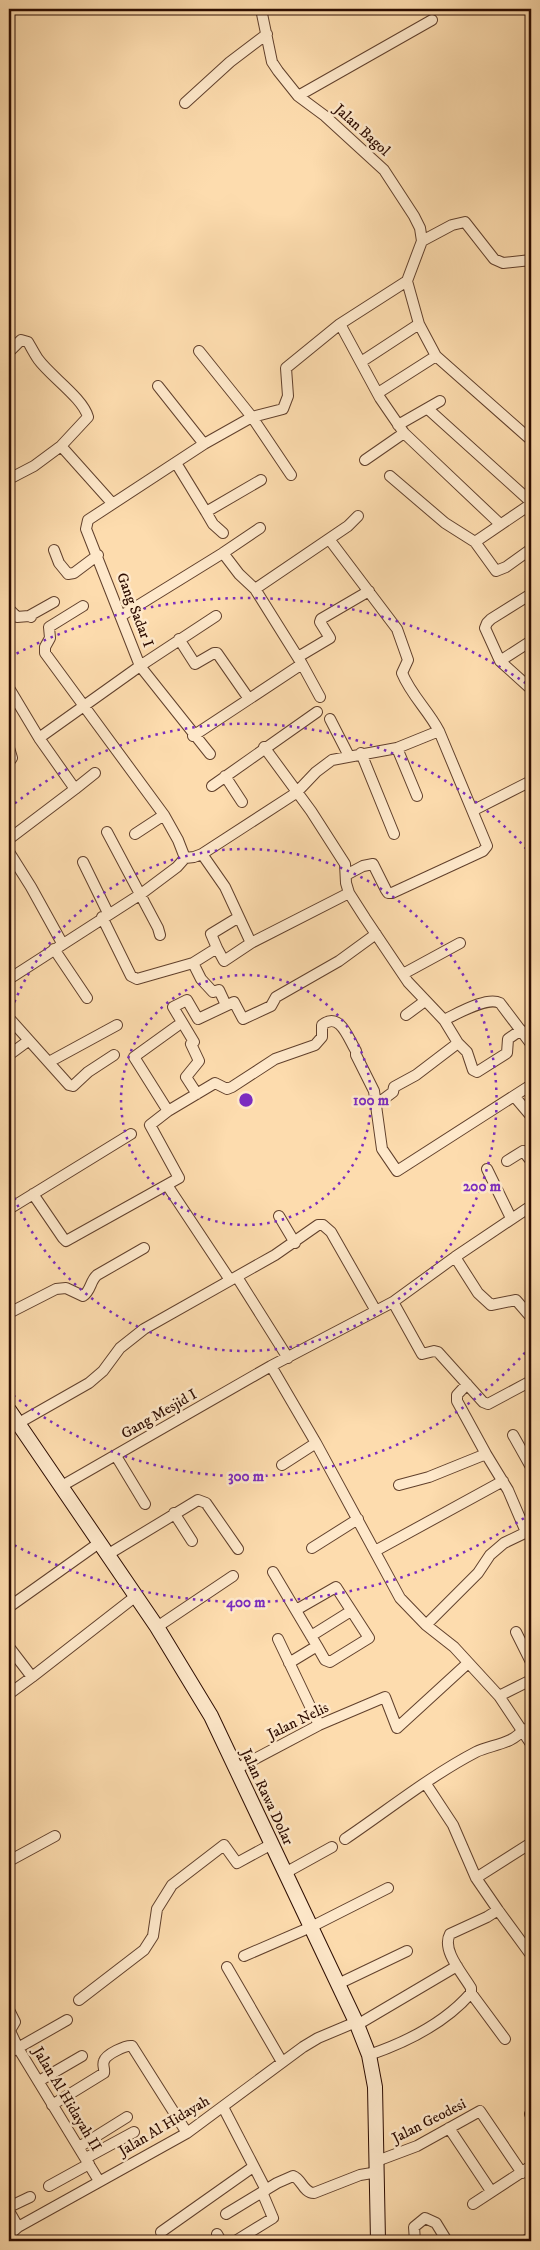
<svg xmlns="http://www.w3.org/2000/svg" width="540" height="2250" viewBox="0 0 540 2250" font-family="'IM FELL DW Pica',serif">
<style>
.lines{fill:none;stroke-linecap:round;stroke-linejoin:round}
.street-casing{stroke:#61402c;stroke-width:12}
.secondary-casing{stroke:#2d0c00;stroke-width:16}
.street{stroke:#fee8ca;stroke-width:10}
.secondary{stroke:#fee8ca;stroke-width:14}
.ring{fill:none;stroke:#7b2cbf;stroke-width:2.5;stroke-dasharray:2.5 5}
.labels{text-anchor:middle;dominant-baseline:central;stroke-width:5;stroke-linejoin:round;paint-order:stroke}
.street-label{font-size:15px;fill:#2d0c00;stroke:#fee8ca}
.centre{fill:#7b2cbf;stroke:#fee8ca;stroke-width:2.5}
.ring-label{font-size:15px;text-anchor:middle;font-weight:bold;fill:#7b2cbf;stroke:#fee8ca;stroke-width:5;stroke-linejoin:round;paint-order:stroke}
</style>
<rect width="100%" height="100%" fill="#fddcae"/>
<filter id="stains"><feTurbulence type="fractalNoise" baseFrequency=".004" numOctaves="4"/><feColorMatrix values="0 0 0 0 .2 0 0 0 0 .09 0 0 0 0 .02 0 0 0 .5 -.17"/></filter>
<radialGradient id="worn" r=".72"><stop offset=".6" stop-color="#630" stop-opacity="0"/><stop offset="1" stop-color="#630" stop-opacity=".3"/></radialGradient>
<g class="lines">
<g class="street-casing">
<path id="street" d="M261,9L272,62L278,71L298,96L325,116L384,170L414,216L420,228L422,241L407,281
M298,96L432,20
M185,103L230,62L267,34
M422,241L452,225L465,222L494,259L503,263L531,260
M407,281L419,324L436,356L531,440
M340,324L380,398L404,433L500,524
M199,351L252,417L291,475
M9,352L21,340L28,342C31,347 34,353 38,359C50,376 83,398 88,417L61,446
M361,362L419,324
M158,386L204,444
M378,393L436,356
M428,409L531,502
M398,425L440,401
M365,460L404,433
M176,463L206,512L261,480
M390,476L445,523L475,542L496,571L506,567L531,549
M9,479L34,466L61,446L112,503
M206,512L213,524L223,533
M329,539L397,629L408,660L402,673C411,695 428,710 439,731L487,846L483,851L392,893H388L386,890L373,864L363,866L346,875
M475,542L531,504
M54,550L59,563L68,574L74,573L98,555
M223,553L260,528
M255,589L348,526L358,516
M531,594L491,619L487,623L485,628L500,661L531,689
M9,609L17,617L29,616L31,617
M29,616L54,602
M121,616L223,553L239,574L255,589L302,664L320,697
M179,639L195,664L214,653H217L249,699
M298,657L330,638L320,622L321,619L369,591
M500,661L531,641
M9,688L39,738L75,789L9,839
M330,719L349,756
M193,736L302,664
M39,738L140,666L86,529L88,520L204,444L252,417L283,409L288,396L286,368L340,324L407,281
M264,747L311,811L345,864L346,883L349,893L365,918L408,982L444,1020L458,1043L467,1052L473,1070L477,1072L507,1053L508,1039L521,1030
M9,748L12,758L9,762
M397,748L417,796
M361,753L394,834
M210,754L140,666L216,616
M225,776L242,802
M212,786L317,712
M75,789L95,773
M474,810L531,781
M107,832L158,928L160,935
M135,834L164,815
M9,852L31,887L62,943
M202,854L225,887L251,943L349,893
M185,858L194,857L202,854L296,793L316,772L332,760L397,748L439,731
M83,862L108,913
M102,917L131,976L137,979L193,963L217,948L211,934L239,917
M217,948L224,961L251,943
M54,949L87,998
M193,963L201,979L213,992L219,990L226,1005
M403,974L460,943
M9,979L141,894L177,867L185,858L178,840L164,815L45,653V647L50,638L49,627L83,606
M406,1015L425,1001
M9,1018L69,1085L73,1086L88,1072L114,1055
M444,1020C457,1014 487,996 500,1003L531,1044
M9,1055L28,1041
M49,1062L117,1025
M197,1094L186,1077L199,1061L191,1044L194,1042L173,1007L187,1000L198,1019L234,1002L243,1019L271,1006L276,997L339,961L376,934
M514,1096L531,1116
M376,1101H381L393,1092L394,1087L416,1075L458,1043
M168,1111L134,1057L177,1026
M507,1161L523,1151L531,1161
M487,1169L511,1218
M167,1185L230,1280
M33,1194L63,1238L66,1241L179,1178L150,1125L168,1111L215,1083L227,1089L232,1087L275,1059L315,1045L322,1037V1025C340,1011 348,1038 356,1051V1055L374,1091L382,1149L397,1171L531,1085
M9,1209L131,1134
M279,1216L295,1243
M455,1257L478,1293L491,1305L516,1300L529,1315
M237,1277L288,1358
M393,1302L422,1354L434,1351L438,1352L483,1402L488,1404L531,1381
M9,1313L56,1289L66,1288L83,1296C91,1291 90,1281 97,1275L144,1248
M271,1366L316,1443L400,1598L426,1625L454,1647L499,1696L531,1744
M467,1384L457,1395V1401L486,1454L508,1490L526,1532
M17,1424L89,1383L103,1371L120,1348L144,1329L275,1255L318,1225H323L331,1232L376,1311
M513,1435L531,1467
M116,1456L145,1504
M282,1465L316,1443
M399,1485L429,1477L486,1454
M60,1487L271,1366L393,1302L455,1257L531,1206
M174,1513L192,1541
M312,1548L358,1519
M375,1551L503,1481
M107,1555L198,1500L206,1503L238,1549
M273,1572L317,1646L289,1663
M9,1607L99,1543
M296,1610L336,1587L369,1638L330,1662L325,1660L317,1646
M426,1625L478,1573L490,1555L504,1543L531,1530
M157,1627L233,1576
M516,1632L531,1662
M311,1636L351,1611
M278,1639L319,1725
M9,1647L32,1677L136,1596
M9,1694L32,1677
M499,1696L531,1680
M236,1769L319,1725L385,1697L397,1728L468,1663
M426,1784L453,1825L476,1878L498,1910L487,1917L450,1934C441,1950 463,1974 471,1988V1993L505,2039
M345,1839C388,1810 430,1776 476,1752C490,1745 514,1744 523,1729
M9,1861L55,1836
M285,1873L332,1847
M476,1878L531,1843
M498,1910L531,1955
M244,1956L311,1927L388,1888
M227,1967L282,2062
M338,1984L407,1951
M79,2000L144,1950L153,1936L157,1909L172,1885L224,1845L237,1863L272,1844
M9,2010L15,2022L9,2032
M357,2025L457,1966
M10,2031L18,2048L99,2181
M9,2053L67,2020
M369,2055C407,2042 445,2023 471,1993
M39,2081L82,2056
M52,2105L104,2073C105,2069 102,2065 104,2061C106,2054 126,2045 132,2046L187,2133
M223,2107L266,2190
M530,2114L531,2116
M449,2128L491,2191
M79,2147L127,2117
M86,2158L134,2132
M377,2161L417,2146L480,2111L522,2173
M49,2186L89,2164
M473,2204L531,2166
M9,2207L30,2197
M9,2211L18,2227
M226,2214L277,2183L293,2176C302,2179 303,2193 314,2193L360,2175L378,2172
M161,2232L253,2167
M217,2234L221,2241
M9,2235L18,2227L187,2133L303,2047L318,2038L356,2022
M237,2240L273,2218L262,2192
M415,2241L414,2227L425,2218L436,2223L447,2241
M524,2241L531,2238"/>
</g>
<g class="secondary-casing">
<path id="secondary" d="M9,1410L157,1627L211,1716L356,2022L369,2055L375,2087L378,2241"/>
</g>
<use href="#street" class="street"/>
<use href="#secondary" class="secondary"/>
</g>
<g class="ring">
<circle cx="246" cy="1100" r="125"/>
<path d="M9 1016A251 251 0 1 1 9 1184"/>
<path d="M530 1347A376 376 0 0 1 9 1392M9 808A376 376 0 0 1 530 853"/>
<path d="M530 1514A502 502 0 0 1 10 1543M10 657A502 502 0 0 1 530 686"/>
</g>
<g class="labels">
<g class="street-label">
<text transform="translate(362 130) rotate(42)">Jalan Bagol</text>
<text transform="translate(135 610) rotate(69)">Gang Sadar I</text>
<text transform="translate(159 1414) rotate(-30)">Gang Mesjid I</text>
<text transform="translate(298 1721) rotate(-26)">Jalan Nelis</text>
<text transform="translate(267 1797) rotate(65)">Jalan Rawa Dolar</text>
<text transform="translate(67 2099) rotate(59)">Jalan Al Hidayah II</text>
<text transform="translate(429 2121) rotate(-27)">Jalan Geodesi</text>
<text transform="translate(164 2126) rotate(-31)">Jalan Al Hidayah</text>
</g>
</g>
<circle cx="246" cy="1100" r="8" class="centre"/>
<g class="ring-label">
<text x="371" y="1105">100 m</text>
<text x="482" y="1191">200 m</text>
<text x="246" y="1481">300 m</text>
<text x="246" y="1607">400 m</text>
</g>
<rect width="540" height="2250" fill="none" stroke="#fddcae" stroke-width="30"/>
<rect x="10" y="10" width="520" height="2230" fill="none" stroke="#2d0c00" stroke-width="2.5"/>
<rect x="15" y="15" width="510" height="2220" fill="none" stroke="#2d0c00"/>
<rect width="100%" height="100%" filter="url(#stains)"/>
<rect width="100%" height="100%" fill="url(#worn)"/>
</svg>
